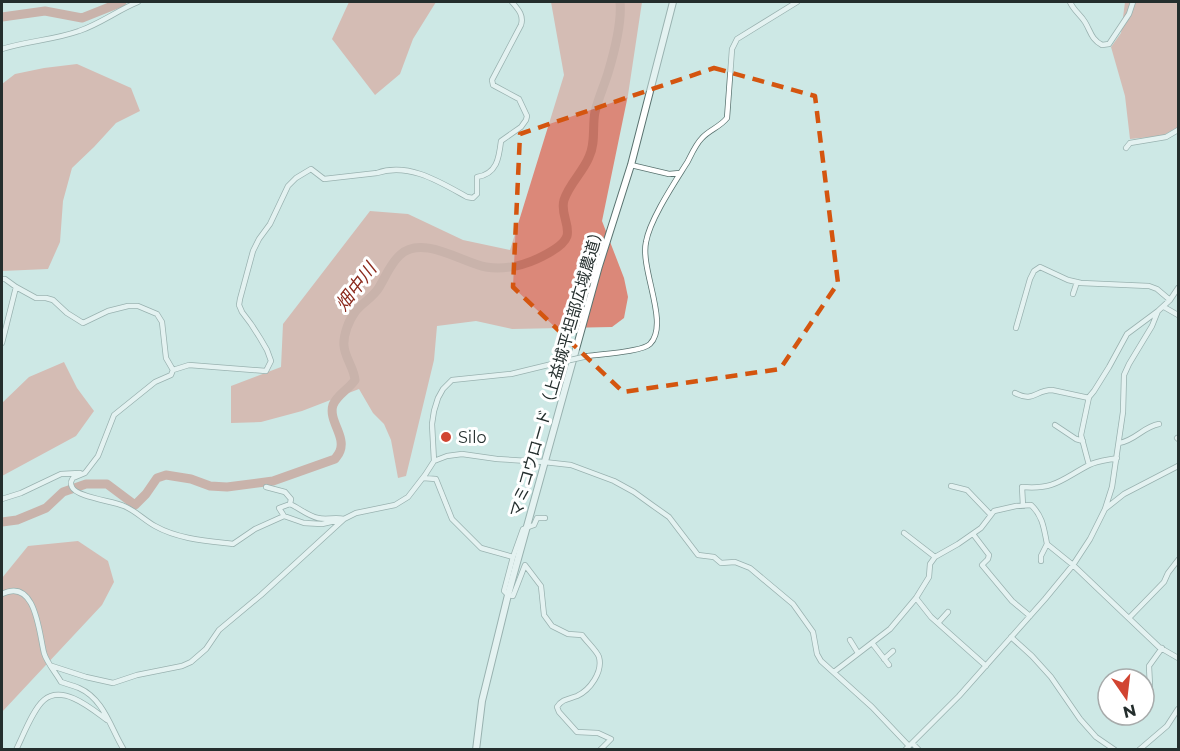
<svg xmlns="http://www.w3.org/2000/svg" width="1180" height="751" viewBox="0 0 1180 751" font-family="Montserrat,'Noto Sans JP',sans-serif">
<style>
.forest{fill:#db8879}
.lines{fill:none;stroke-linecap:round;stroke-linejoin:round}
.river{stroke:#c37364;stroke-width:9}
.minor-casing{stroke:#59726f;stroke-width:6}
.tertiary-casing{stroke:#59726f;stroke-width:8}
.minor{stroke:#fff;stroke-width:4.5}
.tertiary{stroke:#fff;stroke-width:6}
.minor-bridge-casing{stroke:#59726f;stroke-width:6;stroke-linecap:butt}
.minor-bridge{stroke:#fff;stroke-width:4.5}
.marked{fill:none;stroke:#d4550f;stroke-width:4.5;stroke-dasharray:12 8;stroke-linejoin:round}
.poi-dot{fill:#d14431;stroke:#fff;stroke-width:2}
.labels{text-anchor:middle;dominant-baseline:central;stroke-width:6;stroke-linejoin:round;paint-order:stroke}
.street-label{font-size:16px;fill:#242e2d;stroke:#fff}
.poi-label{font-size:16px;fill:#242e2d;stroke:#fff;text-anchor:start}
.water-label{font-size:18px;font-style:italic;fill:#8c2a1d;stroke:#fff}
</style>
<rect width="100%" height="100%" fill="#cde8e5"/>
<path class="forest" d="M349,2H436L413,39L400,74L375,95L332,39Z
M551,2H642L628,95L602,221L624,278L628,297L624,318L612,327L512,329L476,321L437,326L434,360L406,476L398,478L391,440L384,424L373,413L359,389L302,411L261,422L231,423V386L281,367L283,324L370,211L408,214L463,240L510,250L564,75Z
M1125,2H1178V127L1162,136L1130,139L1125,96L1111,47L1121,33Z
M77,64L131,88L140,111L116,123L94,147L72,168L63,201L60,242L48,269L2,271V84L15,74L44,68Z
M64,362L77,388L94,411L76,436L2,476V403L29,377Z
M78,541L108,561L114,582L102,605L2,712V578L28,546Z"/>
<g class="lines">
<path class="river" d="M2,17L45,11L82,18L122,2
M2,522L17,520L46,508L63,492L86,484H107L135,505L146,494L157,478L166,475L191,479L210,486L227,487L273,481L335,459C337,456 339,454 340,451C346,436 328,420 333,405C337,395 349,389 355,380C354,368 345,358 344,346C343,335 349,320 355,312C362,303 372,298 378,289C385,278 390,264 400,255C422,234 463,263 486,267C505,270 526,265 543,256C551,252 564,245 567,236C570,224 560,213 564,200C569,184 583,172 589,157C596,143 592,126 595,112C598,99 604,86 608,73C614,53 622,22 620,2"/>
<g class="minor-casing">
<path id="minor" d="M1070,2C1074,11 1080,14 1085,22C1091,32 1091,39 1102,45L1109,44L1129,14L1133,2
M2,49C27,41 54,40 79,31C100,24 118,10 138,2
M1126,148L1130,143L1166,137L1178,130
M631,165L669,174L680,173
M2,279H5L16,287L36,298H46L53,300L67,313L83,323L108,311L128,306H138L157,314L162,322L166,358L173,370
M1073,294L1077,282
M1164,307L1178,315
M1016,328L1030,279L1034,271L1040,267L1068,280L1081,283L1149,286L1157,289L1170,300
M2,343L16,287
M588,356C601,354 642,352 650,344C670,324 640,270 646,242C650,219 675,182 688,161C692,153 696,144 702,138C709,130 720,127 727,118L732,49L737,39L797,2
M1015,393C1034,403 1035,390 1052,390L1089,398
M1055,425L1076,439L1083,441
M1177,438L1178,439
M1119,443C1135,441 1144,426 1159,424
M434,461L447,456L462,454L497,459L544,462L571,465L614,481L634,492L652,505L669,517L698,555L714,557L721,563L735,562L750,568L793,604L813,632L817,654L821,661L872,707L909,746
M1089,465L1081,435L1089,397L1094,391L1109,367L1127,334L1158,311
M423,478L436,479L452,519L481,548L513,557L504,591L508,595L513,596L525,565L541,586L544,615L552,626L568,634L582,635C586,641 597,651 599,657C603,672 590,690 577,696C569,699 562,699 557,707L559,712L577,732L598,733L611,739L600,750
M951,486L967,490L990,514
M266,487L285,492L291,499L290,504
M2,499L21,493L61,474L80,473
M1023,506L1022,487C1055,490 1062,479 1089,465C1097,461 1108,460 1117,458
M1105,509L1124,494L1178,466
M284,516L304,523L322,524L344,519L356,513L395,505L408,497L425,475L434,461L432,424L434,411L438,398L443,389L452,380L511,374L548,365
M344,519C335,517 326,520 318,518C308,516 299,508 290,504L279,508L284,516L255,529L233,544C207,541 178,539 155,526C144,520 136,511 124,506C113,501 76,497 72,487C70,483 71,481 73,478L85,473L98,456L114,415L155,382L171,375L173,370L189,365L266,371L271,361L267,350L260,338L251,324L242,312L239,305L240,299L253,251L259,239L270,224L288,186L296,178L311,169L324,179L377,173C409,162 440,182 467,197L473,198L477,194V177C497,174 499,158 501,141L521,127L526,120L527,116L519,99L493,85L492,80L521,25C524,15 518,9 512,2
M904,533L935,557
M973,534L989,555L988,559L982,565L1012,601L1030,616
M513,557L523,529L534,525L537,518H545
M1041,561V556L1047,544
M2,594C36,577 39,633 44,653C47,663 56,673 61,682C67,684 74,686 79,688C104,699 111,729 124,750
M916,598L931,617L986,666
M1129,618L1164,582L1168,573L1178,560
M938,623L948,612
M1011,637L1032,656L1051,677L1080,719L1096,737L1115,750
M850,640L858,653
M872,643L889,665
M884,659L893,651
M52,666L86,677L113,683L137,675L182,666L191,662L206,649L219,630L261,595L344,519
M834,672L890,629L916,598L929,577L930,564L935,557L958,544L981,528L994,511L1016,506L1031,505C1043,516 1044,529 1047,544L1073,565L1159,647L1178,658
M1150,686L1149,666L1162,648
M912,743L919,750
M16,750C23,736 33,709 44,700C63,684 92,709 107,720
M905,750L959,696L1045,599L1073,565L1090,539L1105,509L1112,487L1123,412L1124,375L1129,364L1152,326L1158,311L1170,300L1178,288
M1139,750L1167,726L1178,709"/>
</g>
<g class="tertiary-casing">
<path id="tertiary" d="M476,750L482,701L508,595L599,266L631,165L673,2"/>
</g>
<use href="#minor" class="minor"/>
<use href="#tertiary" class="tertiary"/>
<g class="minor-bridge-casing">
<path id="minor-bridge" d="M548,365L588,356"/>
</g>
<use href="#minor-bridge" class="minor-bridge"/>
</g>
<path d="M0 0H1180V751H0ZM714,68L815,96L838,283L780,369L623,392L513,287L520,134Z" fill="#cde8e5" fill-opacity=".55" fill-rule="evenodd"/>
<path class="marked" d="M714,68L815,96L838,283L780,369L623,392L513,287L520,134Z"/>
<circle class="poi-dot" cx="446" cy="437" r="6"/>
<g class="labels">
<g class="street-label">
<text transform="translate(557 371) rotate(-74)">マミコウロード（上益城平坦部広域農道）</text>
</g>
<g class="poi-label">
<text x="458" y="437">Silo</text>
</g>
<g class="water-label">
<text transform="translate(356 287) rotate(-53)">畑中川</text>
</g>
</g>
<rect width="1180" height="751" fill="none" stroke="#242e2d" stroke-width="6"/>
<g transform="translate(1126 697) rotate(166)"><circle r="28" fill="#ffffff" stroke="#a7abab" stroke-width="1.5"/>
<path d="M0-4.5L10 22L0 15L-10 22Z" fill="#d14431"/>
<text y="-9" font-size="16" font-weight="bold" text-anchor="middle" fill="#242e2d">N</text>
</g>
</svg>
